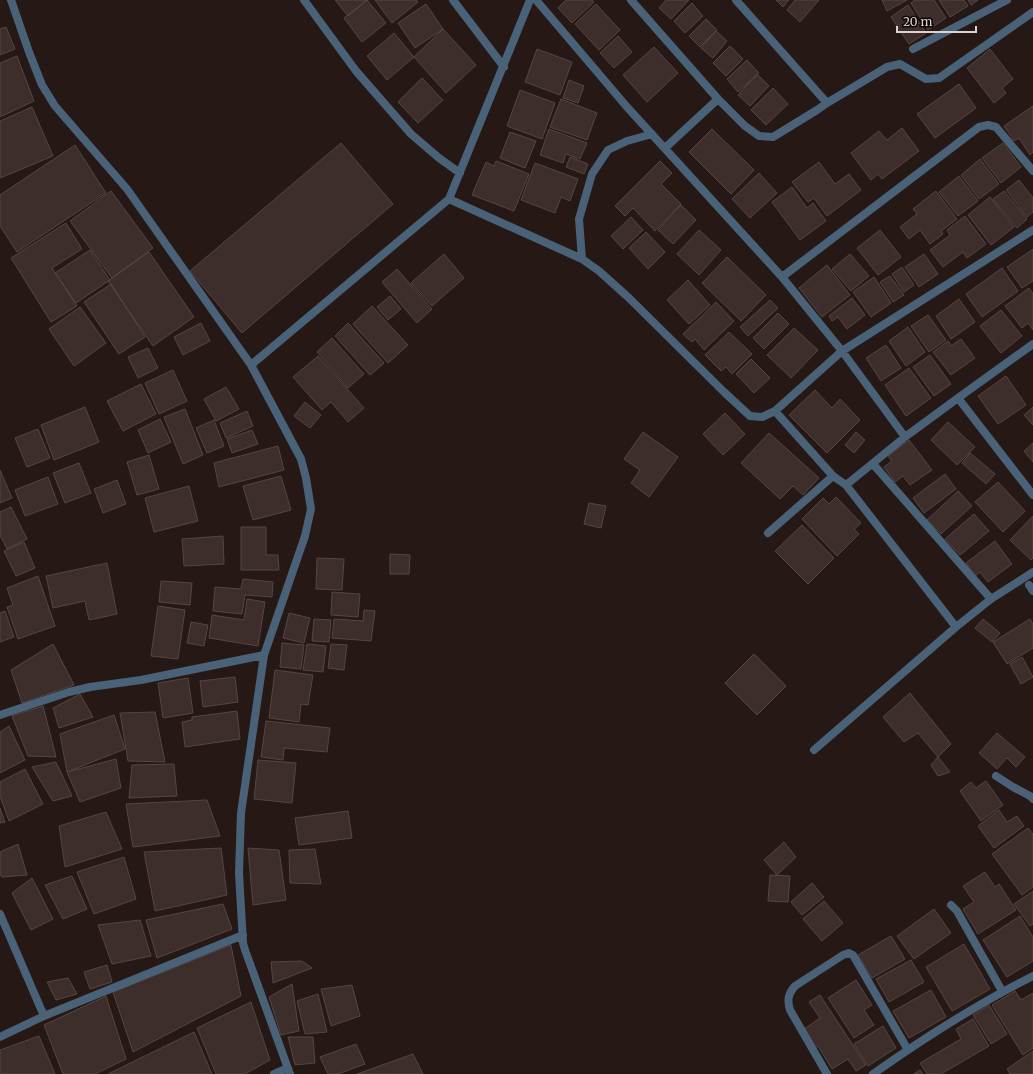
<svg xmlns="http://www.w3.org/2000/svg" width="1033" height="1074" viewBox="0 0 1033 1074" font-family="Merriweather,serif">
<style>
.building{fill:#3d2e2b;stroke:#564643}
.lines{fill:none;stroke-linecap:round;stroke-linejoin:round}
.street{stroke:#4a6278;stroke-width:8}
</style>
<rect width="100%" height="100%" fill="#251815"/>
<path class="building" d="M335,0H367L348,16Z
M367,0L386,23L362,42L344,18Z
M375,0H416L418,2L392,23Z
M566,0H592L594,2L572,23L558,8Z
M666,0H689L671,19L659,8Z
M776,0H789L783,7Z
M795,0H819L800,22L787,10Z
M882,0H907L887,11Z
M915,0H934L946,18L928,30L911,3Z
M939,0H964L968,6L950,17Z
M968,0H978L971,5Z
M692,3L703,16L685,33L674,21Z
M426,4L443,29L415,48L398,23Z
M596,4L620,30L599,50L575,24Z
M908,5L926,33L909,44L891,17Z
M706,19L717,30L700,47L689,36Z
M6,27L15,49L0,55V29Z
M443,29L476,65L446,93L414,57Z
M716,31L727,41L713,58L701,48Z
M394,33L414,57L387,80L367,56Z
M618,36L632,52L614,68L600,53Z
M730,46L743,59L726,76L713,63Z
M654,47L678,73L647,102L623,75Z
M537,49L572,62L560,95L525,82Z
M990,49L1013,79L1002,88L1006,93L994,103L967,68Z
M17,56L34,101L0,117V63Z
M747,60L759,73L738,92L727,79Z
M757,74L769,86L750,106L738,95Z
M422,78L443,100L418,123L398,102Z
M569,80L584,86L578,103L563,98Z
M959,84L976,108L935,138L917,114Z
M773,88L788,104L766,125L751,110Z
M520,90L555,103L542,139L507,126Z
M561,99L597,113L587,140L550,127Z
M1033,106V152L1030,155L1019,138L1014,141L1004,126Z
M32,107L53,156L0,178V121Z
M902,128L919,151L882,179L878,174L871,180L851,153L879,131L887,140Z
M549,129L587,143L580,159L566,154L563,163L540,155Z
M712,129L754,170L731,194L689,152Z
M510,132L536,141L525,168L500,158Z
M341,143L393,204L242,333L190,271Z
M1003,143L1021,167L1001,183L982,158Z
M75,145L106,193L17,252L0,226V195Z
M570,157L588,164L584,174L566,167Z
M980,159L999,184L979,199L961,175Z
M496,161L529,174L514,211L472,195L486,162L494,166Z
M660,161L672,173L661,184L681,204L655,231L633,208L625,216L615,206Z
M819,162L835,184L849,174L861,190L827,216L814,198L808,202L792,182Z
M535,163L578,179L570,201L561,197L555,213L521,200Z
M759,173L777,193L750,218L732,199Z
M959,176L978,201L958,216L939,192Z
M1019,180L1033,198V212L1027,217L1006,190Z
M792,187L807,208L813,203L826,221L800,240L772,202Z
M111,191L153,248L112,278L70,221Z
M936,191L957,219L941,231L943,234L930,244L920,230L909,239L900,227L917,214L913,209Z
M1004,191L1027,219L1017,228L993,199Z
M990,197L1014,227L991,245L968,215Z
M681,205L696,220L673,244L658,230Z
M965,216L986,244L967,258L963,252L943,267L930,250L950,235L947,230Z
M631,217L643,230L623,249L611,236Z
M66,223L82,249L52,268L77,306L51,322L11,258Z
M699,230L721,250L699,275L677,254Z
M880,230L901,257L878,275L857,248Z
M646,232L665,252L648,269L629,248Z
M1033,249V281L1022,288L1007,267Z
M90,250L110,280L76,303L55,273Z
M149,252L194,317L153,346L108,281Z
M444,254L464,278L432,306L411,283Z
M850,254L869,276L851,291L832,269Z
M924,254L938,274L919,287L905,267Z
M727,257L766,295L741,321L702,283Z
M827,265L850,295L822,317L799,288Z
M902,267L914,285L904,292L892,274Z
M1002,268L1018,291L982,317L966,294Z
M397,269L432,309L417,323L382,282Z
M890,276L904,295L893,302L880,282Z
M874,277L891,303L871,317L853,292Z
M688,280L710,305L689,324L667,300Z
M111,284L145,337L119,354L84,302Z
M1029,288L1033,294V330L1028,323L1022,328L1005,306Z
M390,296L401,309L388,320L377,307Z
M852,298L865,315L847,329L838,317L832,321L829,316Z
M959,299L975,322L951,339L936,316Z
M770,300L778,308L748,336L740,327Z
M716,302L734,321L704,350L695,339L692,342L683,334Z
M372,306L408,345L388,363L353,324Z
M80,307L106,343L74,366L49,329Z
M1001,310L1022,336L1001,353L980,326Z
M778,313L789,324L764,349L753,338Z
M928,315L946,340L929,352L911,326Z
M201,323L210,341L183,355L174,337Z
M348,323L384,363L370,375L335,336Z
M908,327L925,352L906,366L889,341Z
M794,328L818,350L791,378L767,355Z
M729,332L752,354L732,374L726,367L721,371L705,355Z
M332,338L364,374L348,388L317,352Z
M961,339L975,358L951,375L933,352L948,341L951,346Z
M886,345L901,368L881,381L866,358Z
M148,348L158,368L138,378L128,357Z
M930,355L951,384L934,396L913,367Z
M318,356L364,408L348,422L331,402L322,410L293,377Z
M751,359L770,378L754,393L736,374Z
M909,368L931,398L906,416L885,385Z
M173,370L187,401L159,414L145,383Z
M1006,376L1026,405L998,424L978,396Z
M141,384L156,414L123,431L107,401Z
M226,387L239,409L216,421L204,399Z
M815,390L832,408L840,399L860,420L827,453L789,415Z
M305,402L321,415L310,428L294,416Z
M85,407L99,442L54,460L41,425Z
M1033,407V425L1024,415Z
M185,409L203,455L183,464L164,417Z
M247,411L253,426L226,438L220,423Z
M725,413L745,434L723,455L703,434Z
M160,419L171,442L148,453L138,430Z
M214,420L224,446L207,453L196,428Z
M948,422L975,447L957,465L931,440Z
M38,429L50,458L27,467L15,438Z
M252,430L258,444L232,453L227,439Z
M643,432L678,457L649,497L631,483L640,470L624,459Z
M856,432L865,440L854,453L845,445Z
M769,433L819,478L803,495L793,486L780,499L741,463Z
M909,440L932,470L910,485L903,476L895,482L884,467L892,461L888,456Z
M1033,443V462L1024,451Z
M278,446L284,470L219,487L214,463Z
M970,453L995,474L986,484L962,463Z
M149,455L159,489L137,495L127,462Z
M79,463L91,493L65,503L53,473Z
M0,470L12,498L0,503Z
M945,474L956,489L924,513L913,498Z
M281,476L291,510L253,520L243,486Z
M48,477L58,504L25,516L15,490Z
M117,480L126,504L103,513L94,489Z
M998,482L1025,511L1003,532L975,502Z
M189,486L198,521L154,532L145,498Z
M958,491L972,506L941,534L927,520Z
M836,497L861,523L854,529L859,534L837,556L802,519L823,498L829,504Z
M589,503L606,506L601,528L584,524Z
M11,507L27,539L7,549L0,535V512Z
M974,514L989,531L960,555L945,539Z
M1033,516V558L1031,560L1010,540Z
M802,525L834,558L808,584L775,551Z
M241,527H266V555H278L279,570H241Z
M223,536L224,564L184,566L182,539Z
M995,541L1012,564L988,582L980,572L975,576L966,563Z
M24,542L35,568L16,576L4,551Z
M390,554L410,555L409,574H390Z
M317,558L344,559L342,590L316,589Z
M107,563L117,614L89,620L85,601L53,608L46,576Z
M38,576L55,626L18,639L7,607L13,605L7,588Z
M243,579L273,582L272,597L245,595L242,614L213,611L215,587L241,589Z
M161,581L192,583L190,605L159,602Z
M332,592L360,594L358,617L331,615Z
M247,599L265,602L258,646L209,638L212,615L244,620Z
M158,606L185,610L178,659L151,656Z
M364,610L375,611L371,641L332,638L334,619L363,621Z
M5,611L14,637L0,642V613Z
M289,613L310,618L304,643L283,638Z
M314,619L331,620L329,642L312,641Z
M983,619L1000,633L992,642L975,628Z
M1030,619L1033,624V648L1007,664L993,642Z
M191,622L208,625L204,646L187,643Z
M282,643L304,645L301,669L280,667Z
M53,644L74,685L22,703L11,670Z
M307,644L326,646L323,672L303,670Z
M331,644L347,645L344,670L328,668Z
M754,654L786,686L757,715L725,683Z
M1022,657L1033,677L1021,684L1010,664Z
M275,670L313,675L308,705L301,704L299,722L269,718Z
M235,677L238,702L203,707L200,681Z
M188,678L193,713L163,718L158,683Z
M910,693L951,744L938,757L918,733L904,742L883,717Z
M80,694L93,717L59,728L53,708Z
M43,706L56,757L28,756L12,716Z
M237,711L240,739L185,747L182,722L192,720V717Z
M155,712L165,762L128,761L120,713Z
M114,715L125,749L67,772L60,734Z
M266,721L330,728L327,752L284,748L283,760L261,757Z
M9,726L25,760L0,773V732Z
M997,733L1025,757L1016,767L1007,758L997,769L979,753Z
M938,757L950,772L938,776L931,765Z
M116,759L121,788L80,802L67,772Z
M258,760L296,763L292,803L254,799Z
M56,762L72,796L53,801L32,767Z
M174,764L177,796L129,798L132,765Z
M25,769L43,804L9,821L0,796V782Z
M986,781L1003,805L981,821L960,791L971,782L976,788Z
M207,800L220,836L133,847L126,804Z
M0,808L5,822L0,823Z
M999,810L1007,822L1017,816L1024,826L994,848L978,826Z
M348,811L352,838L299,845L295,818Z
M106,812L122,849L65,867L59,826Z
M1028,828L1033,834V887L1022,895L992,854Z
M784,842L796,857L777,875L764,860Z
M18,844L27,875L2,877L0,874V852Z
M221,848L227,895L155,911L144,852Z
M248,848L279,850L286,900L253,905Z
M315,849L321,884L290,883L289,850Z
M124,857L136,899L94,914L77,872Z
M985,872L995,887L999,884L1016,910L978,934L963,909L974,902L963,886Z
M770,875L790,876L788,902L768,901Z
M72,876L87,909L63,919L45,885Z
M32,878L53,919L31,930L12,893Z
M812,883L824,897L802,915L791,902Z
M1033,891V924L1030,926L1014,904Z
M824,901L843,923L822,941L803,919Z
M223,904L232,929L157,958L146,920Z
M934,909L951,933L914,959L897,936Z
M1020,916L1033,937V961L1007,977L983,940Z
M140,920L151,956L112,964L98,925Z
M891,936L905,959L872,978L858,955Z
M964,944L990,989L952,1011L926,967Z
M231,945L241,996L133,1052L113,992Z
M911,960L924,982L889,1002L876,979Z
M302,961L312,968L273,983L271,962Z
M107,965L112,982L90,989L84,972Z
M68,978L77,994L56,1000L47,982Z
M856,980L872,1005L864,1010L874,1025L854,1038L828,998Z
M292,984L299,1031L281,1035L269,997Z
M352,985L360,1016L331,1026L321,989Z
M931,990L946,1017L909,1038L893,1011Z
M1015,991L1021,1000L1033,993V1048L1023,1055L992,1005Z
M318,994L327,1032L305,1034L297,1001Z
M820,995L866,1065L856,1071L848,1059L832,1069L818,1046L815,1048L803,1030L820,1018L809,1002Z
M106,996L126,1059L95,1074H63L44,1025Z
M251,1002L270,1060L245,1074H216L197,1028Z
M989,1005L1007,1034L991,1044L973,1015Z
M973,1019L989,1046L941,1074H927L920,1063L961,1039L956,1029Z
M883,1026L896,1048L868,1066L854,1044Z
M194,1032L212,1074H108Z
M39,1036L55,1074H0V1050Z
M288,1037H313L315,1063L295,1065Z
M356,1044L365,1064L338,1074H328L320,1057Z
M1033,1051V1074H1010L1007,1069Z
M413,1054L423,1074H357Z
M920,1070L923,1074H914Z"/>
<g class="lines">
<path class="street" d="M11,0L29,52L42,85L55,106L127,189L251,365L301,459L306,478L311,509L305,536L264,655L241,813L239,873L243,943L245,950L290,1074
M304,0L356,71L411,134L439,158L460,173
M453,0L504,67
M536,0L627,107L782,277
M631,0L718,99
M736,0L827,103
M913,49L1007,0
M665,148L718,99L745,126L759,136L773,137L817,110L827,103L887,67L900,64L926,79L939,78L1033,12
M449,199L582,259L599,271L629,298L724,392L750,416L762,417L775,411L833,476L846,485
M582,259L579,219L592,174L608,150L627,141L652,134
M251,365L449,199L530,0
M958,398L1033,344
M775,411L842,351L1033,230
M905,437L842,351L782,277L979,127L988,125L996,127L1033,171
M873,464L991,599
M768,533L833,476
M1029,585L1033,591
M956,627L846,485L905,437L958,398L1033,495
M0,715L69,692L90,687L141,680L264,655
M814,750L956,627L991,599L1033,572
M996,776L1013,787L1030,796L1033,799
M951,905L957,911L1002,991
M0,914L44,1016
M0,1037L44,1016L243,935
M274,1074L288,1068
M827,1074L790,1010C787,1000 788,994 795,986L843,955L849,953L853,955L908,1050
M873,1074C924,1038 977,1004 1033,976"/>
</g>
<path d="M897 26v6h79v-6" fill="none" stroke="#dcd2d0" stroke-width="2"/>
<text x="903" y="26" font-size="12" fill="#dcd2d0" stroke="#0a0504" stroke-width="3" paint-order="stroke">20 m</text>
</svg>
